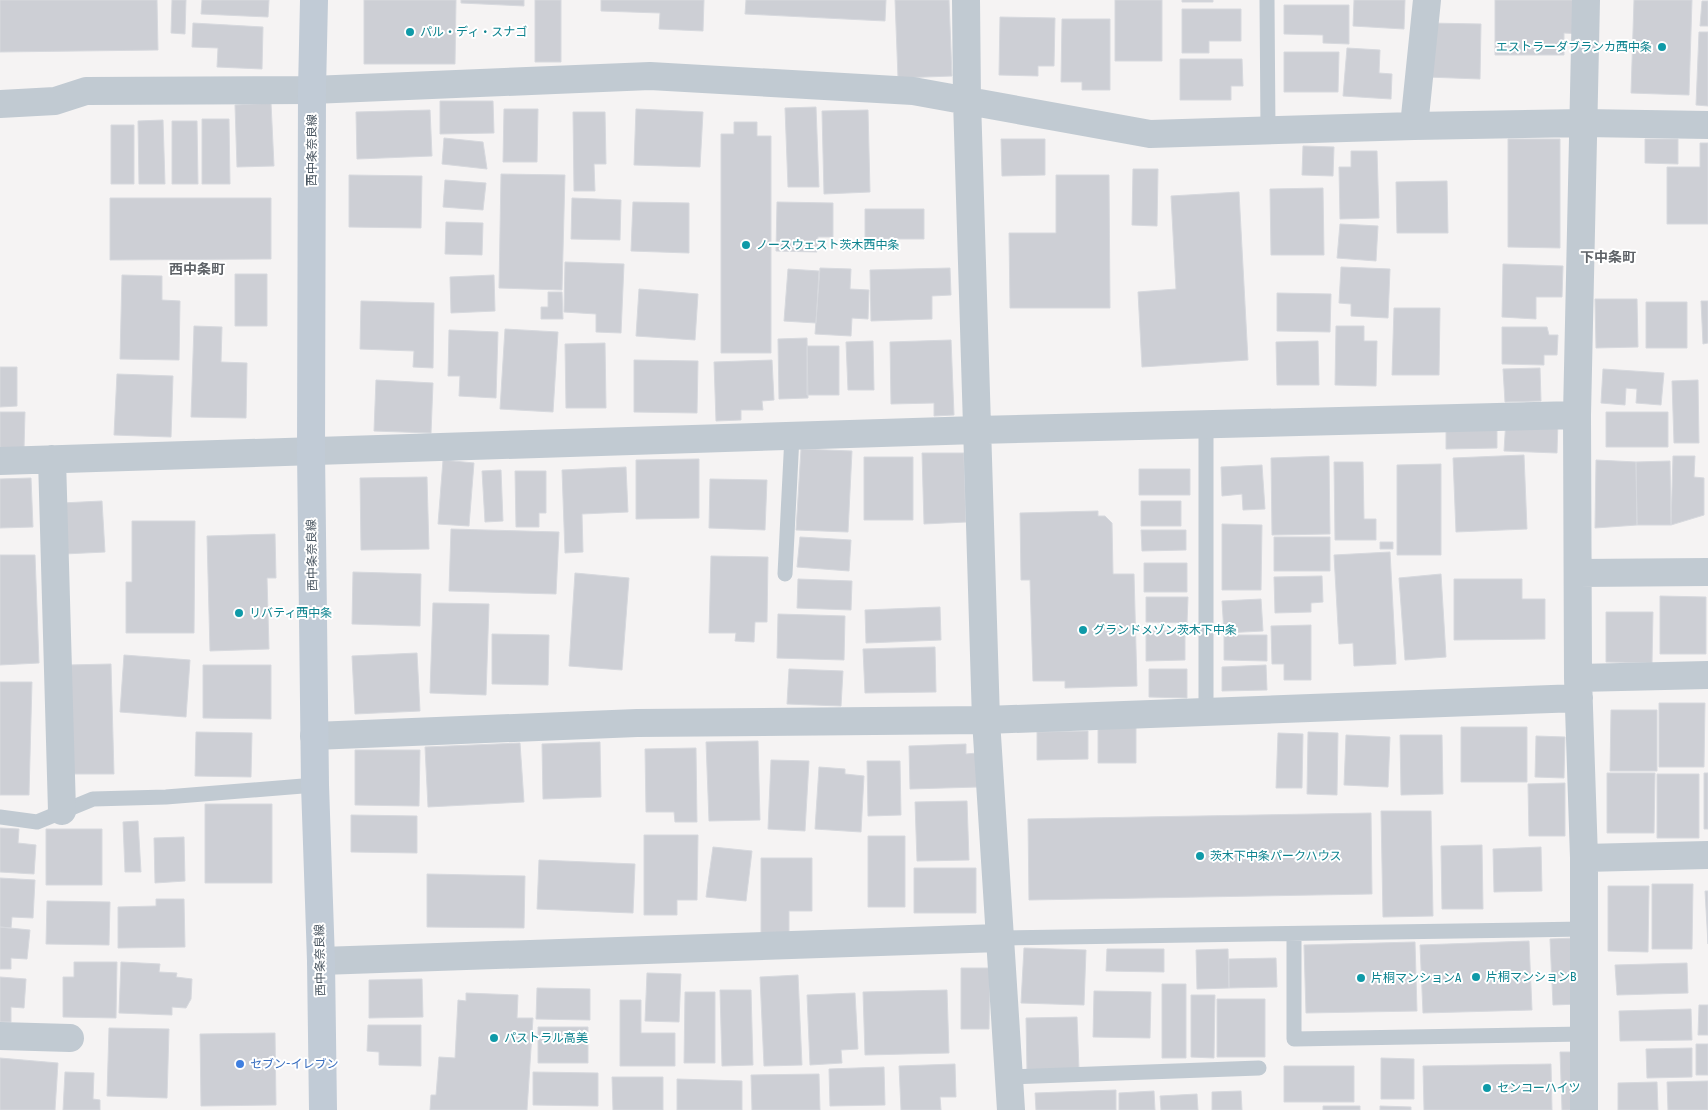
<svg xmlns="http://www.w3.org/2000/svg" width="1708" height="1110" viewBox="0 0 1708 1110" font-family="'Fira Sans Condensed','Noto Sans JP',sans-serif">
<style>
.building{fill:#cdcfd5;stroke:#d7d9de}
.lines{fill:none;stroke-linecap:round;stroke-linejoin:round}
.lane{stroke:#c1cad2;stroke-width:15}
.street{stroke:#c1cad2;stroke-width:28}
.secondary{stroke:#c1cbd6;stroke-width:28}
.culture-dot{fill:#0f9aa8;stroke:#fff;stroke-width:2}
.shop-dot{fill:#3f7fe0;stroke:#fff;stroke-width:2}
.labels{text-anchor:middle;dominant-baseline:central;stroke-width:4;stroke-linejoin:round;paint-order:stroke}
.culture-label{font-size:12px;fill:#0d838f;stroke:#fff;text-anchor:start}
.street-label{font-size:12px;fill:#4a5661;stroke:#fff}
.shop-label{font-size:12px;fill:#366cbe;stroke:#fff;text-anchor:start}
.neighbourhood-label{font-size:14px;font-weight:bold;fill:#5f6368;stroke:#fff}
</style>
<rect width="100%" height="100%" fill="#f5f3f3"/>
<path class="building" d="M0,0H157L158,50L0,52Z
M172,0H186L185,34L171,33Z
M202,0H269L268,17L201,14Z
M364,0H456L455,64H364Z
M461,0H524V6L461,3Z
M535,0H561V62H535Z
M601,0H704L703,31L659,29L660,13L601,11Z
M746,0H886L885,21L745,14Z
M895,0H949L952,76L898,78Z
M1115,0H1162V61H1115Z
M1182,0H1213V2H1182Z
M1354,0H1405L1404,29L1353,26Z
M1495,0H1583L1582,34L1564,33V55H1495Z
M1634,0H1692L1689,95L1631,93Z
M1702,1H1708V26H1700Z
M1284,5H1349V44L1323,43V35L1284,34Z
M1182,9H1241V41H1209V53H1182Z
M1000,17L1055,18L1054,66H1038V76L999,75Z
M1062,19H1110V90H1082V82H1061Z
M193,23L263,27L262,69L217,67L218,48L192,47Z
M1428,23L1481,24L1480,79L1427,77Z
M1699,32H1708V106L1696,105Z
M1347,48L1380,50L1379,73L1392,74L1391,99L1343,96Z
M1284,52H1339L1338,92H1284Z
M1180,59H1242L1243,86H1231V100H1180Z
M440,101H493L494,133L440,134Z
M271,103L274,166L237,167L235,105Z
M816,107L819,187H788L785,108Z
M504,109H538L537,162H503Z
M636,109L703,112L700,167L634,165Z
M430,110L432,156L357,159L356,112Z
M868,110L870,192L824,194L822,111Z
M573,112H605L606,164H594L595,191H574Z
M202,119H229L230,184H202Z
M163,120L165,184H139L138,121Z
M172,121H197L198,184H172Z
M734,122H757V136H771V353H721V134H734Z
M111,125H134V184H111Z
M444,138L483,142L487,169L442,164Z
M1001,139H1045V175L1002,176Z
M1508,139H1560V248L1508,247Z
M1645,139H1678V164L1645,163Z
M1700,143H1708V224H1667V167H1700Z
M1303,146L1334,147L1333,176L1302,175Z
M1351,151H1377L1379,218L1340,219L1339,167H1351Z
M1133,169H1158L1157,226L1132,225Z
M501,174L565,175L562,290L499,288Z
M349,175L422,176L421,228L349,227Z
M1056,175H1109L1110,308H1010L1009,233H1056Z
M445,180L486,183L483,210L443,207Z
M1447,181L1448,233H1397L1396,182Z
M1323,188L1324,255H1271L1270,189Z
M1239,192L1248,360L1142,367L1138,292L1176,289L1171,196Z
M110,198H271V259L110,260Z
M572,198L621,200L620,240L571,239Z
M633,202L689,203V253L631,251Z
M777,202L833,203V237H818L817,252L776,251Z
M865,209H924V239H865Z
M446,222L483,223L482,255L445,254Z
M1340,224L1378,226L1376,261L1337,258Z
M565,262L624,264L621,333L596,332V314L564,312Z
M1503,264L1563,266L1562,297H1536V319L1502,317Z
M1341,267L1390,269L1388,318L1351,316V304L1339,303Z
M820,268L851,269L850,289L869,290L868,319L852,318L851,336L815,334Z
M950,268L951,295L932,296V319L871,321L870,270Z
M788,269L819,271L816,323L784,321Z
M235,274H267V326H235Z
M122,275L162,276V300L180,301L179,360L120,359Z
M494,275L495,311L451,313L450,277Z
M639,289L698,294L695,340L636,336Z
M548,292H562L563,319H541V307H548Z
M1277,293L1331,294L1330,332L1277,331Z
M1595,299H1637L1638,347L1596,348Z
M361,301L434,303L433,368L413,367L414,351L360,349Z
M1701,301H1708V343L1703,344Z
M1646,302H1687V348H1646Z
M1394,308H1440L1439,375H1392Z
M194,326L222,327L221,362L247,363L246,418L191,417Z
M1336,326H1364V341H1377L1376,386L1335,385Z
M1502,327H1547L1549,335H1558L1557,355H1544V365L1502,364Z
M505,329L558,332L553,412L500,409Z
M449,330L498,332L496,398L459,396L460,376H448Z
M807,338L808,398L779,399L778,339Z
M951,340L954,415L934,416V403L891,404L890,342Z
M873,341L874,390H848L846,342Z
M1318,341L1319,385H1277L1276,342Z
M605,343L606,408H566L565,344Z
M807,346H839V395H807Z
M634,360L698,361L697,413L634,412Z
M772,360L774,400L762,401L763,410H741V420L716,421L714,362Z
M0,367H17V406L0,407Z
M1540,368L1541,401L1505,402L1503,369Z
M1603,369L1664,373L1661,405L1636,403L1637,389L1626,388L1625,405L1601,403Z
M117,374L173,376L171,437L114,435Z
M376,380L433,383L431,433L374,431Z
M1698,380L1699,443H1674L1672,381Z
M0,412H25L24,449L0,448Z
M1606,412H1668V447H1606Z
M1506,419L1558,420L1557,453L1504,451Z
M1446,426H1497V448L1446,449Z
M801,449L852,451L848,532L796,530Z
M922,453H964L966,522L924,524Z
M1524,455L1527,529L1456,532L1453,458Z
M1329,456L1330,534L1272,535L1271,458Z
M1673,456H1695L1694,477L1704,478V515L1671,525Z
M864,457H913V520H864Z
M699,459V518L636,519V460Z
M443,460L474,463L469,526L438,524Z
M1596,460L1636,462L1637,525L1595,528Z
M1670,461L1671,525H1637L1636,462Z
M1334,462H1363L1364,519H1376V540H1335Z
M1441,464V555H1397V465Z
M1262,465L1265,509L1243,510L1242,494L1222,496L1221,467Z
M626,467L628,512L582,514L583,552L565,553L562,470Z
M1139,469H1190V495H1139Z
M501,470L503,521L485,522L482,471Z
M515,471H546V513H539V527H516Z
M427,477L429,549L361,550L360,478Z
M31,478L33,527L0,528V479Z
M710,479L767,480L765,530L709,528Z
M102,501L105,552L64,554L62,503Z
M1141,501H1181V526H1141Z
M1098,511V516H1105L1112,523L1113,574H1134L1137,686L1065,688V681H1033L1030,580H1021L1020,513Z
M132,521H195L194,633H126V582H132Z
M1222,524L1262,525L1261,590H1222Z
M451,529L559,532L556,594L449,591Z
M1141,530H1186V550L1142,551Z
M275,534L276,578H267L269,649L210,651L207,536Z
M800,537L851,540L849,571L797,567Z
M1274,537H1330V571H1274Z
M1380,542H1393V549H1380Z
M1390,552L1396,664L1354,666L1353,643L1339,644L1334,555Z
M0,555H35L39,663L0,665Z
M711,556L768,557L767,622H755L754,642L735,641L736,633H709Z
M1144,563H1187V592H1144Z
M353,572L421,574L420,626L352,624Z
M575,573L629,578L622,670L569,666Z
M1441,574L1446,657L1405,660L1399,578Z
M1322,576L1323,602L1311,603V612L1275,613L1274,577Z
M798,579L852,581L851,610L797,608Z
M1454,579H1522V599H1545V639L1454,640Z
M1660,596L1706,597V654H1660Z
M1146,597H1188L1187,623L1146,622Z
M1261,599L1263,631L1224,633L1222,601Z
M433,603L489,604L486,695L430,693Z
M940,607L941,640L866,643L865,610Z
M1606,612H1653L1652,663L1606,662Z
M778,614L845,616L844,660L777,658Z
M1311,625V680H1284V664H1272L1271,626Z
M1185,630V660L1146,661V631Z
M492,634L549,635L548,685L492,684Z
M1224,635H1267V661L1224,660Z
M935,647L936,692L865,693L863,649Z
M417,653L420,711L355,714L352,656Z
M124,655L190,660L186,717L120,712Z
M111,664L114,774H69L68,665Z
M203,665H271V719L203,718Z
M1266,665L1267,690L1222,691V667Z
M789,669L843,671L841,706L787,704Z
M1149,669H1187V698L1149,697Z
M0,682H32L29,795H0Z
M1659,703H1705L1704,767H1659Z
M1611,710H1657V771H1610Z
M1098,726H1136V763H1098Z
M1461,727H1527V782H1461Z
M1088,731V759L1037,760V732Z
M196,732L252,733L251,777L195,776Z
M1308,732L1338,733L1337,795L1307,794Z
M1278,733L1303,734L1302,788H1276Z
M1346,735L1390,737L1388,787L1344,785Z
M1400,735H1442L1443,794L1401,795Z
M1536,736L1565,737L1564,778L1535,777Z
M758,741L760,820L709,821L706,742Z
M600,742L601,797L543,799L542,744Z
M520,743L524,802L428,807L425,747Z
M966,744V754L977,753L978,787L910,789L909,746Z
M696,748L697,822H675L674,812H646L645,749Z
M355,750H420L419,806L355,805Z
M771,760L809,761L805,831L768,829Z
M867,761H900L901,815L868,816Z
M819,767L845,769V774L864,776L861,832L815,829Z
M1607,773H1655L1654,833H1607Z
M1704,773H1708V829H1704Z
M1657,774H1699V838H1657Z
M1565,783V836H1529L1528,784Z
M967,801L969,860L917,861L915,802Z
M205,804H272V883H205Z
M1381,811H1431L1433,916L1383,917Z
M1371,813L1372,894L1029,900L1028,819Z
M351,815L417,816V853L351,852Z
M138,821L141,872H125L123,822Z
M0,828L19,829L18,843L36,845L34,874L0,872Z
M46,829H102V885H46Z
M644,835H698L697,900H677V915H644Z
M868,836H905V907H868Z
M184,837L185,881L155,883L154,838Z
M1482,845L1483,909H1442L1441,846Z
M713,847L752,851L746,901L706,897Z
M1541,847L1542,891L1494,892L1493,849Z
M761,858H812V911H789V933H761Z
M539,860L635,864L633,913L537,909Z
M914,868H976V913H914Z
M427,874L525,876L524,928L427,927Z
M0,878L35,880L33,918L12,917L11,928L0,927Z
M1652,884H1693L1692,949H1652Z
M1608,886H1649L1648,952L1608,951Z
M1705,891H1708V944Z
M156,899H184L185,947L118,948V907L156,906Z
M47,901L110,902L109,945L46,944Z
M0,927L30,930L27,959L11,958V969H0Z
M1576,938L1578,1004L1553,1005L1550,939Z
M1529,941L1532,1010L1423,1013L1420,945Z
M1415,942L1417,1011L1306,1013L1304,945Z
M1024,948L1086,950L1084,1005L1021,1003Z
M1107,949H1164V972L1106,971Z
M1228,949L1229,988L1197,989L1196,950Z
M1276,958L1277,987L1229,988V959Z
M74,962H117L116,1018L63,1017V977H74Z
M121,962L160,964L159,972L177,973L176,977L192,979L191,999L186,1008L172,1007V1015L119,1013Z
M1687,963L1688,993L1617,995L1615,965Z
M961,968H990L989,1029H961Z
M647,973L681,974L679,1022L645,1021Z
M798,975L802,1065L764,1066L760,977Z
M0,977L26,979L24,1008L11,1007V1022H0Z
M422,979L423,1017L369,1018V980Z
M1162,984H1186V1058H1162Z
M537,988L590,989V1020L536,1019Z
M720,990H751L753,1065L722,1066Z
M947,990L949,1053L865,1055L863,992Z
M1094,991L1151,992L1150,1038L1093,1037Z
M685,992H715V1063H684Z
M466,993L518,995L517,1018H533L527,1110H430L431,1095H436L439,1057L455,1058L458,1000L466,1001Z
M855,993L858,1049L841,1050L842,1063L810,1065L807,995Z
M1191,995H1215L1214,1058L1191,1057Z
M1217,999H1265V1057H1217Z
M620,1000H641V1033H675V1066H620Z
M1699,1005H1708V1035H1698Z
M1691,1009L1692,1040L1620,1041L1619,1011Z
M1077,1017L1079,1070L1027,1072L1026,1018Z
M368,1025H421V1066L379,1065V1052L367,1051Z
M538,1027H588V1063H538Z
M109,1028L169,1029L167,1098L107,1096Z
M275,1033L276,1105L201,1106L200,1034Z
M1696,1044H1708V1075H1696Z
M1692,1048V1077L1647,1078L1646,1049Z
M1560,1052H1577L1579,1110H1562Z
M0,1058L58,1063L55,1110H0Z
M1381,1058L1414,1059V1099H1381Z
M955,1064L956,1097H940L941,1110H901L899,1066Z
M1551,1064L1552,1110H1424L1423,1066Z
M1284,1066H1354V1102H1284Z
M884,1067L885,1105L830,1106L829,1069Z
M65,1072L94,1073L93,1099L100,1100V1110H63Z
M533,1072L598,1073V1106L533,1105Z
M819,1074L820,1110H752L751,1075Z
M612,1077H663V1110H613Z
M677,1079L742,1081V1110H677Z
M1708,1081V1110H1668L1667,1082Z
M1657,1082L1658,1110H1618V1083Z
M1116,1090V1110H1036L1035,1093Z
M1154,1091L1155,1110H1119V1093Z
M1241,1091L1242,1110H1212V1092Z
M1197,1094L1198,1110H1161L1160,1096Z
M1323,1106H1360V1110H1323Z
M1380,1106L1411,1107V1110H1380Z"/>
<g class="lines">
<path class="lane" d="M1267,0L1268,130
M785,574L792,436
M1206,712V424
M0,817L37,822L93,799L166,797L315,785
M1294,934V1039L1584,1034
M999,938L1583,929
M1009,1077L1259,1068"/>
<path class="street" d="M966,0L967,100L986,720L1011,1110
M0,104L55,101L86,91L312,90L650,76L913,91L1150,134L1414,126L1584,123L1708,125
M1414,126L1427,0
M52,459L62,811
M0,461L977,430L1577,415
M1578,573L1708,572
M1578,678L1708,675
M314,736L637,723L986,720L1579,698
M1584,858L1708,855
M321,961L999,938
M0,1036L70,1038
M1584,1110V858L1578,678L1577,415L1586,0"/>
<path class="secondary" d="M314,0L312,90L311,451L315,785L321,961L323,1110"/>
</g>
<g class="culture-dot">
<circle cx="410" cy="32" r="5"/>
<circle cx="1662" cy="47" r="5"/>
<circle cx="746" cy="245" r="5"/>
<circle cx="239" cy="613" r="5"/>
<circle cx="1083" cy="630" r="5"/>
<circle cx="1200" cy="856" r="5"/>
<circle cx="1476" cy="977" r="5"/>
<circle cx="1361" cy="978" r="5"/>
<circle cx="494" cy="1038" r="5"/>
<circle cx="1487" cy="1088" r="5"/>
</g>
<circle class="shop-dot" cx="240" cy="1064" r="5"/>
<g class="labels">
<g class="culture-label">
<text x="420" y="32">パル・ディ・スナゴ</text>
<text x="1652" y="47" text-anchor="end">エストラーダブランカ西中条</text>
<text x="756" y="245">ノースウェスト茨木西中条</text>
<text x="249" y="613">リバティ西中条</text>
<text x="1093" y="630">グランドメゾン茨木下中条</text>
<text x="1210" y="856">茨木下中条パークハウス</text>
<text x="1486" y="977">片桐マンションB</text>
<text x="1371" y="978">片桐マンションA</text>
<text x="504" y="1038">パストラル高美</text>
<text x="1497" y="1088">センコーハイツ</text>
</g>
<g class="street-label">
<text transform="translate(312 150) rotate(-90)">西中条奈良線</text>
<text transform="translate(312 555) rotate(-91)">西中条奈良線</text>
<text transform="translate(320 960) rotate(-91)">西中条奈良線</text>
</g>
<g class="shop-label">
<text x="250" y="1064">セブン-イレブン</text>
</g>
<g class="neighbourhood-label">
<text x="1608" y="257">下中条町</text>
<text x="197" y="269">西中条町</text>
</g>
</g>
</svg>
